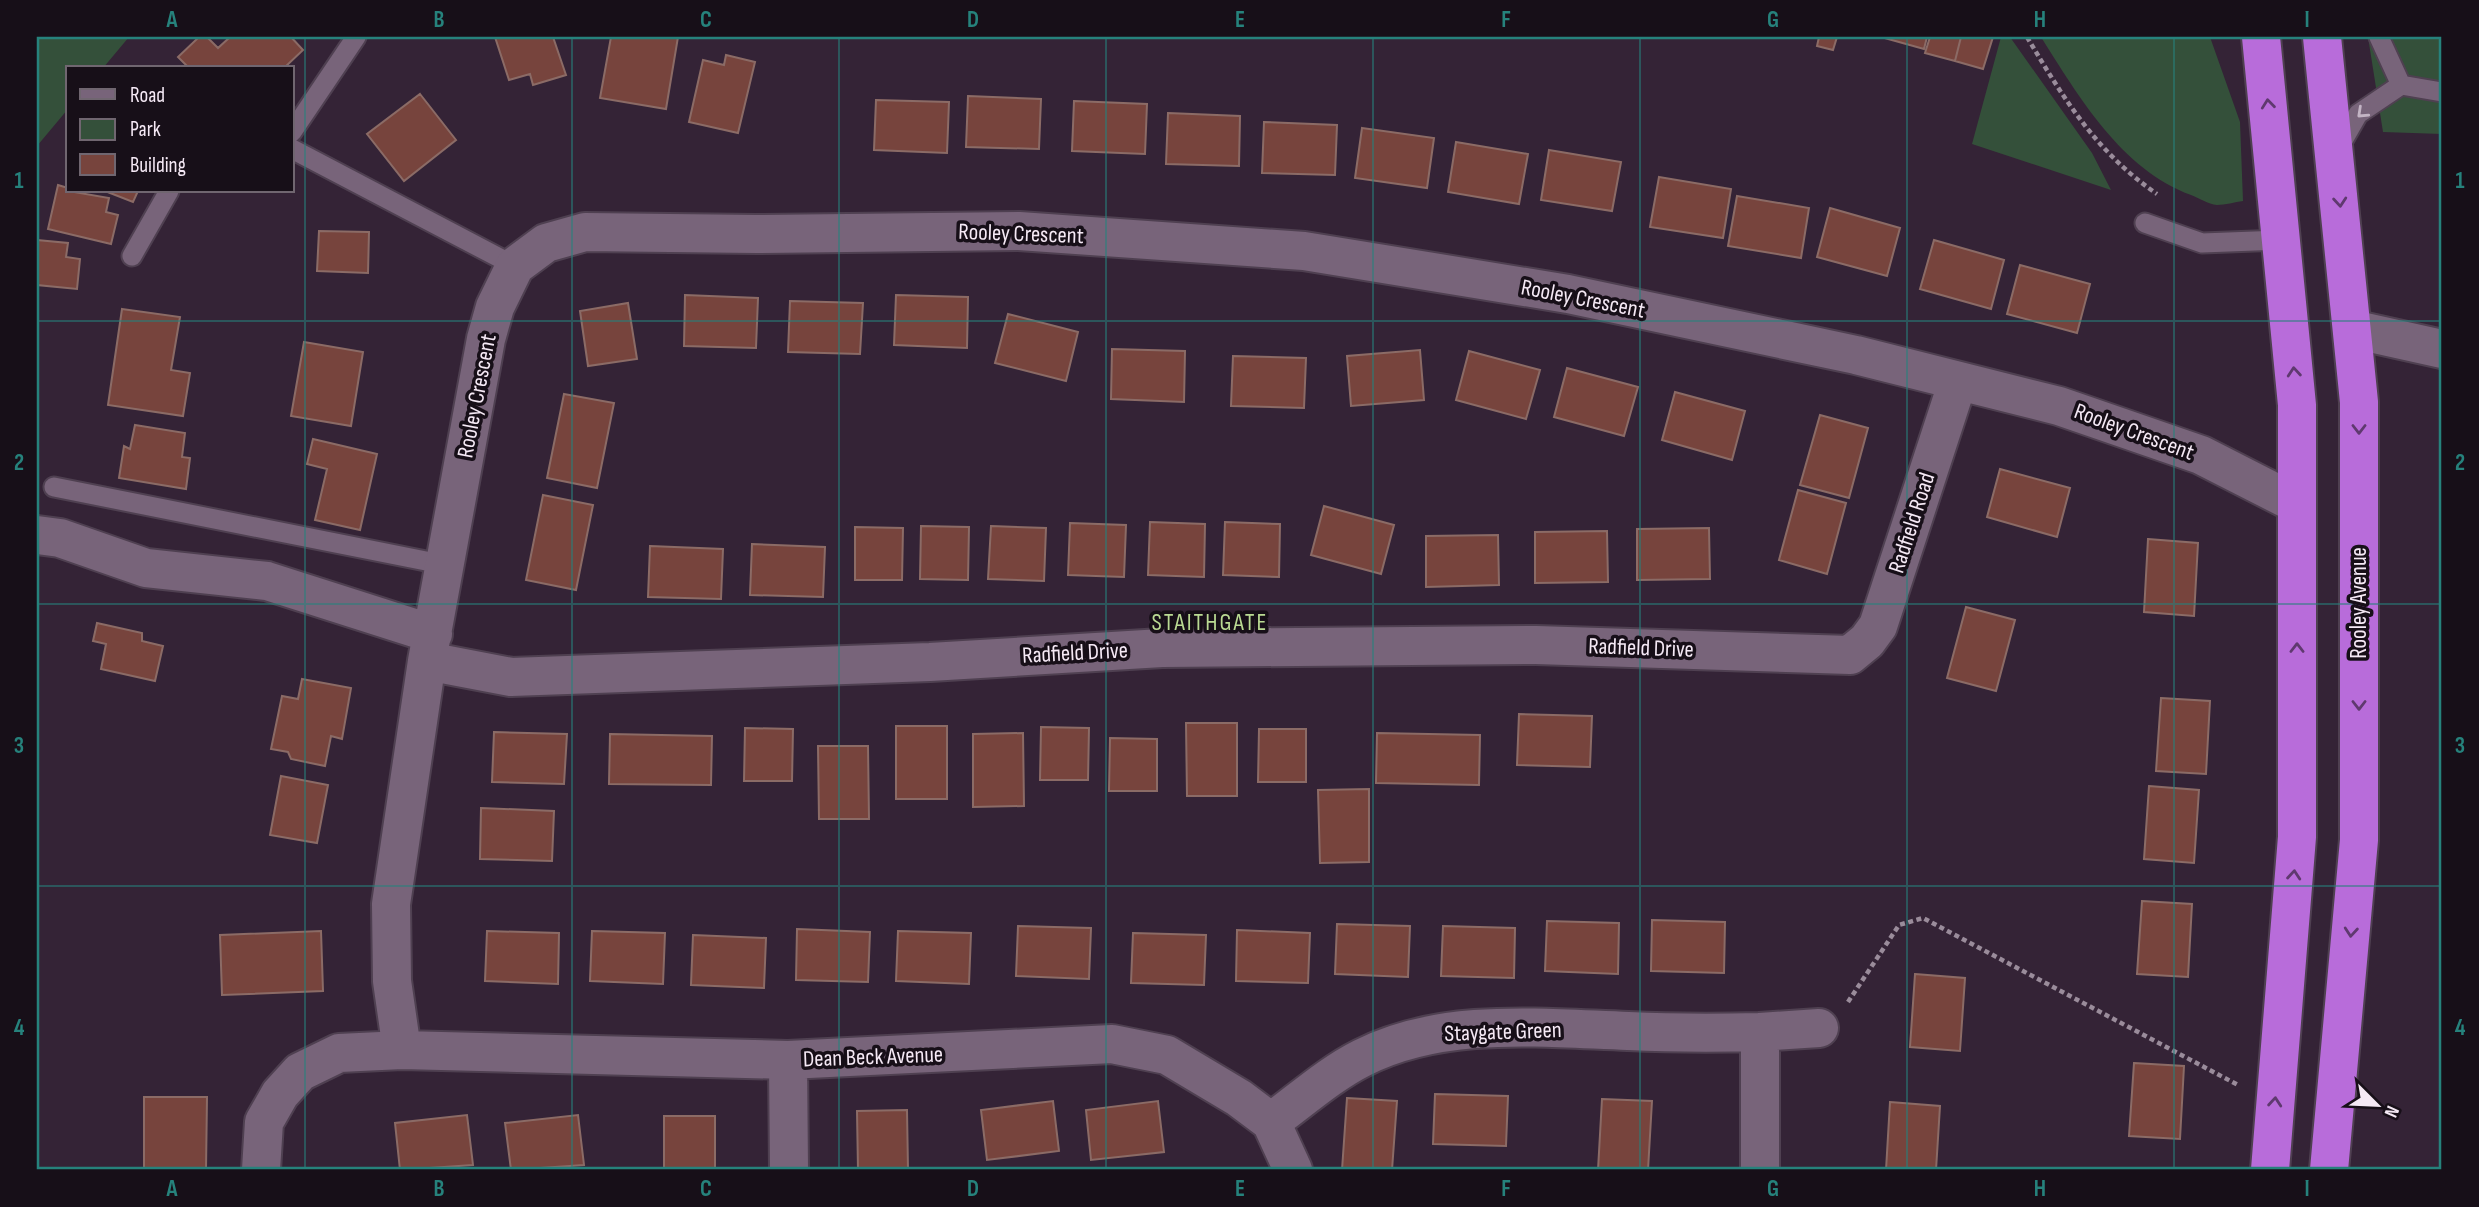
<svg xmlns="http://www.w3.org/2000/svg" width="2479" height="1207" viewBox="0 0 2479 1207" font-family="'Sofia Sans Condensed',sans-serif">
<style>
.green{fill:#34503a}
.building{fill:#77443d;stroke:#8b6b66;stroke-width:2}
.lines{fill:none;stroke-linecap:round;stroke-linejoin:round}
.lane-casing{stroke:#4f4051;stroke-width:23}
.street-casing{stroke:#4f4051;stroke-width:42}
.highway-casing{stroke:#4f4051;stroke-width:42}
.path{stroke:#9a8c9b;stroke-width:4.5;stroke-dasharray:5 3.5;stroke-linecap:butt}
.lane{stroke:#78647a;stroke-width:19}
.street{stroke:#78647a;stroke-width:38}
.highway{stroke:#b86cda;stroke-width:38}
.oneway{stroke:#5f396f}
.oneway2{stroke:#c3b4c4}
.grid{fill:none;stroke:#26827c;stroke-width:2;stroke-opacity:0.55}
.labels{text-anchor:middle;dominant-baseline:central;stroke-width:7;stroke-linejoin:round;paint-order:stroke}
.street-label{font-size:23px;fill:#f5e9f5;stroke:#170f18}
.neighbourhood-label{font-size:24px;letter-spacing:2px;fill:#bada93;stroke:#170f18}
.neatline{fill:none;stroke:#26827c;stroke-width:2.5}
.grid-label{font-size:23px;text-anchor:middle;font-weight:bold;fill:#26827c}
</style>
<rect width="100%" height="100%" fill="#342336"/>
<path class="green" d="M37,37H129L103,68H68V109L37,146Z
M2001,37H2010L2092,153L2111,190L1972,144Z
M2041,37H2210L2240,122L2243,201C2235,202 2225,205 2217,205C2208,204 2199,198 2191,195C2121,169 2079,97 2041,37Z
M2368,37H2442V134L2383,132Z"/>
<path class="building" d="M199,37H207L218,48L230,37H291L303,50L284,68H189L178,57Z
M495,37H553L566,75L533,85L530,74L509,80Z
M611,37H678L666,109L600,98Z
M1819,37H1837L1833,50L1817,46Z
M1881,37H1927L1924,49Z
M1930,37H1961L1955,61L1925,53Z
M1961,37H1993L1983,69L1955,61Z
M726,55L755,62L738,133L689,122L703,60L724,65Z
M420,94L456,140L404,181L367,134Z
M968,96L1041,99L1039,149L966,147Z
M876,100L949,102L947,153L874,150Z
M1074,101L1147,104L1145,154L1072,151Z
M1168,113L1240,116L1239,166L1166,164Z
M1264,122L1337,125L1335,175L1262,173Z
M1362,128L1434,138L1427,188L1355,178Z
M1456,142L1528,154L1519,204L1448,192Z
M1549,150L1621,162L1612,211L1541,200Z
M1659,177L1731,189L1723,238L1650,227Z
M58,185L68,188V191L109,198L106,212L118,215L111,244L48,229Z
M105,191H138L133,202Z
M1737,196L1809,208L1801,258L1728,246Z
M1830,208L1900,228L1887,276L1817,257Z
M319,231L369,232L368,273L317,271Z
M37,240L68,243L66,257L80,259L77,289L37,285Z
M1934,240L2004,260L1991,309L1920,289Z
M2020,265L2090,284L2077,333L2007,314Z
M685,295L758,298L756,348L684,346Z
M896,295L968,297L967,348L894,345Z
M790,301L863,303L860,354L788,352Z
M628,303L637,359L588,366L580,311Z
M122,309L180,317L171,370L190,373L183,416L108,405Z
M1008,314L1078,332L1066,381L995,363Z
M304,342L363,352L351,426L291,416Z
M1112,349L1185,351L1184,402L1111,399Z
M1420,350L1424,400L1351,406L1347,356Z
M1469,351L1540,370L1526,419L1456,400Z
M1233,356L1306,358L1304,408L1231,406Z
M1567,368L1638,387L1624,436L1554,417Z
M1675,392L1745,411L1732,460L1662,440Z
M564,394L614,403L597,488L547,478Z
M1820,415L1868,428L1849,498L1800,485Z
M135,425L185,433L182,457L190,458L186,489L119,478L124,446L130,449Z
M313,439L377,454L360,530L315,520L327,469L307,464Z
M2000,469L2070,488L2057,537L1987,517Z
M1798,490L1846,503L1827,574L1779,560Z
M543,495L593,505L576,590L526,580Z
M1324,506L1394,525L1381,574L1311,555Z
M1150,522L1205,524L1204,577L1148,575Z
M1225,522L1280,524L1279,577L1223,575Z
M1070,523L1126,525L1124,577L1068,575Z
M921,526L969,527L968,580L920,579Z
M991,526L1046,528L1044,581L988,579Z
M855,527L903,528L902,580H855Z
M1709,528L1710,579L1637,580V529Z
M1607,531L1608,582L1535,583V532Z
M1498,535L1499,585L1426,587V536Z
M2148,539L2198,543L2194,616L2144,612Z
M752,544L825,547L823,597L750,595Z
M650,546L723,549L721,599L648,597Z
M1966,607L2015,620L1996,691L1947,678Z
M97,623L142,633V641L163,646L155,681L101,669L106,644L93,641Z
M302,679L351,688L342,739L331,736L325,766L291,759L288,752L271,749L282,696L298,699Z
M2161,698L2210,701L2206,774L2156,771Z
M1519,714L1592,716L1590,767L1517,765Z
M1186,723H1237V796H1187Z
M896,726H947V799H896Z
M1041,727L1089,728L1088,780H1040Z
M745,728L793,729L792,781H744Z
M1259,729H1306V782H1258Z
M494,732L567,734L564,784L492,782Z
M1023,733L1024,806L973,807V734Z
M1377,733L1480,735L1479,785L1376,783Z
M610,734L712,736L711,785L609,784Z
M1110,738L1157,739V791H1109Z
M818,746H868L869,819H819Z
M281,776L328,785L317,843L270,835Z
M2149,786L2199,790L2194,863L2144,859Z
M1369,789V862L1320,863L1318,790Z
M481,808L554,811L552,861L480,859Z
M2142,901L2192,904L2188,977L2137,974Z
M1652,920L1725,922L1724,973L1651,971Z
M1547,921L1619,923L1618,974L1545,971Z
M1337,924L1410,926L1408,977L1335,974Z
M1018,926L1091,928L1089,979L1016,976Z
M1443,926L1515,928L1514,978L1441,976Z
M797,929L870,932L868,982L796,980Z
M1237,930L1310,933L1308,983L1236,981Z
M321,931L323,991L222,995L220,935Z
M487,931L559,933L558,984L485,981Z
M592,931L665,933L663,984L590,981Z
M898,931L971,933L969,984L896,981Z
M1133,933L1206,935L1204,985L1131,983Z
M693,935L766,938L764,988L691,985Z
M1915,974L1965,978L1960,1051L1910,1047Z
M2134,1063L2184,1066L2180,1139L2129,1136Z
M1435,1094L1508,1096L1506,1146L1433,1144Z
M144,1097H207L206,1170H144Z
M1347,1098L1397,1101L1392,1170H1342Z
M1602,1099L1652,1101L1648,1170H1598Z
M1053,1101L1059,1151L987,1160L981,1110Z
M1158,1101L1164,1152L1091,1160L1086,1110Z
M1890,1102L1940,1106L1936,1170H1886Z
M907,1110L908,1170H858L857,1111Z
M467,1115L473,1165L400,1170L395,1123Z
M578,1115L584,1165L511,1170L505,1123Z
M664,1116H715V1170H664Z"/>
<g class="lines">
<g class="lane-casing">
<path id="lane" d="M2379,37L2401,85
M292,132L356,37
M292,149L515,266
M2338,149L2358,114L2401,85L2442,92
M2145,223L2202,243L2281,240
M132,256L169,191
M54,487L446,565"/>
</g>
<g class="street-casing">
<path id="street" d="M2352,329L2442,349
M37,535L60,538L146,568L267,581L433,634
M427,661L511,677L930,662L1162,648L1536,645L1850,655L1867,641L1878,626L1958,381
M402,1050L392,981L391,904L427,661L486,339L495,307L515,266L546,243L585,232L756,234L1019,231L1304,251L1568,294L1856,355L2059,406L2201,455L2297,504
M788,1060L789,1170
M1271,1122C1300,1101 1330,1074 1362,1058C1442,1017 1541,1028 1628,1031C1672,1033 1716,1033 1760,1032
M261,1170L264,1122L280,1094L300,1072L339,1053L402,1050L788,1060L1112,1044L1167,1055L1239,1098L1271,1122L1293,1170
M1760,1170V1032L1819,1028"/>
</g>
<g class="highway-casing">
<path id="highway" d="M2261,37L2297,405V837L2270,1170
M2322,37L2359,402V840L2329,1170"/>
</g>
<path class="path" d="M2027,37C2064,99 2096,152 2157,194
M1848,1002L1899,925L1923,918L2238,1085"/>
<use href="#lane" class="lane"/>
<use href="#street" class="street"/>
<use href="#highway" class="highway"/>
</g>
<defs><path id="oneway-chevron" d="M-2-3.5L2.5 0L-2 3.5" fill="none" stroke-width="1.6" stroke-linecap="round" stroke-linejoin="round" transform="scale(1.75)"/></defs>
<g class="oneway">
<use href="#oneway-chevron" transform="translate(2268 104) rotate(-96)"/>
<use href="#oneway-chevron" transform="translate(2340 202) rotate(85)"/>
<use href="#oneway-chevron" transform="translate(2294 372) rotate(-95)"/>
<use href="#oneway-chevron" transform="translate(2359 429) rotate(90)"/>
<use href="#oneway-chevron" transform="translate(2297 648) rotate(-90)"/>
<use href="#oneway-chevron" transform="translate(2359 705) rotate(90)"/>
<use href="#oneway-chevron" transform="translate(2294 875) rotate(-85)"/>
<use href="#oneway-chevron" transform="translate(2351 932) rotate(95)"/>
<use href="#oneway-chevron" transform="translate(2275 1102) rotate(-85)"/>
</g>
<use class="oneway2" href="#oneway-chevron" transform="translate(2362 113) rotate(137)"/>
<path class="grid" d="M305,37V1170M572,37V1170M839,37V1170M1106,37V1170M1373,37V1170M1640,37V1170M1907,37V1170M2174,37V1170M37,321H2442M37,604H2442M37,886H2442"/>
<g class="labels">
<g class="street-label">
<text transform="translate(1021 234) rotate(2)">Rooley Crescent</text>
<text transform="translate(1583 299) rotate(11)">Rooley Crescent</text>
<text transform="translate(477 396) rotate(-79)">Rooley Crescent</text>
<text transform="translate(2134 432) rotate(20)">Rooley Crescent</text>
<text transform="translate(1912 523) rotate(-72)">Radfield Road</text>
<text transform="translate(2359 603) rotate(-90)">Rooley Avenue</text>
<text transform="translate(1641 648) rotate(2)">Radfield Drive</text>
<text transform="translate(1075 653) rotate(-3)">Radfield Drive</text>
<text transform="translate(1503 1032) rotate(-2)">Staygate Green</text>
<text transform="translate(873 1057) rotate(-2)">Dean Beck Avenue</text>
</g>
<g class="neighbourhood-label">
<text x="1210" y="622">STAITHGATE</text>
</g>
</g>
<rect width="2479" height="1207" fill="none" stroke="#170f18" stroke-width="77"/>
<rect x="66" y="66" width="228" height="126" fill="#170f18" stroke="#706670" stroke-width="2"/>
<rect x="80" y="89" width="35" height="10" fill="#78647a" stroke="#706670" stroke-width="2"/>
<text x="130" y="102" font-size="21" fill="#f5e9f5">Road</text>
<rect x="80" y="119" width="35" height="21" fill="#34503a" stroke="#706670" stroke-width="2"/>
<text x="130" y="136" font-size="21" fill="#f5e9f5">Park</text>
<rect x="80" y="154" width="35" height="21" fill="#77443d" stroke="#706670" stroke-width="2"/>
<text x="130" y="172" font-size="21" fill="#f5e9f5">Building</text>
<g transform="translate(2377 1105) rotate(114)" stroke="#170f18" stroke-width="5" paint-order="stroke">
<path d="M0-5L12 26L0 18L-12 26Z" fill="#f5e9f5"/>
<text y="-10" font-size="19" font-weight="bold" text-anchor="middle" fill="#f5e9f5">N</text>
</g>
<rect x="38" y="38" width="2402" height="1130" class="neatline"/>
<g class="grid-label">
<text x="172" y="27">A</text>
<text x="439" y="27">B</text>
<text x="706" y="27">C</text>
<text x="973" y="27">D</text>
<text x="1240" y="27">E</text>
<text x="1506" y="27">F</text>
<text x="1773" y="27">G</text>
<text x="2040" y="27">H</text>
<text x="2307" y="27">I</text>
<text x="19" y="188">1</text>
<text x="2460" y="188">1</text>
<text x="19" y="470">2</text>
<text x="2460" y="470">2</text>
<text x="19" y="753">3</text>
<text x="2460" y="753">3</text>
<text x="19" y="1035">4</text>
<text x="2460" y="1035">4</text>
<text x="172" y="1196">A</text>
<text x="439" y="1196">B</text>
<text x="706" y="1196">C</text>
<text x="973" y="1196">D</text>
<text x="1240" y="1196">E</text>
<text x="1506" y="1196">F</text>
<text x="1773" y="1196">G</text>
<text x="2040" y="1196">H</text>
<text x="2307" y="1196">I</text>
</g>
</svg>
